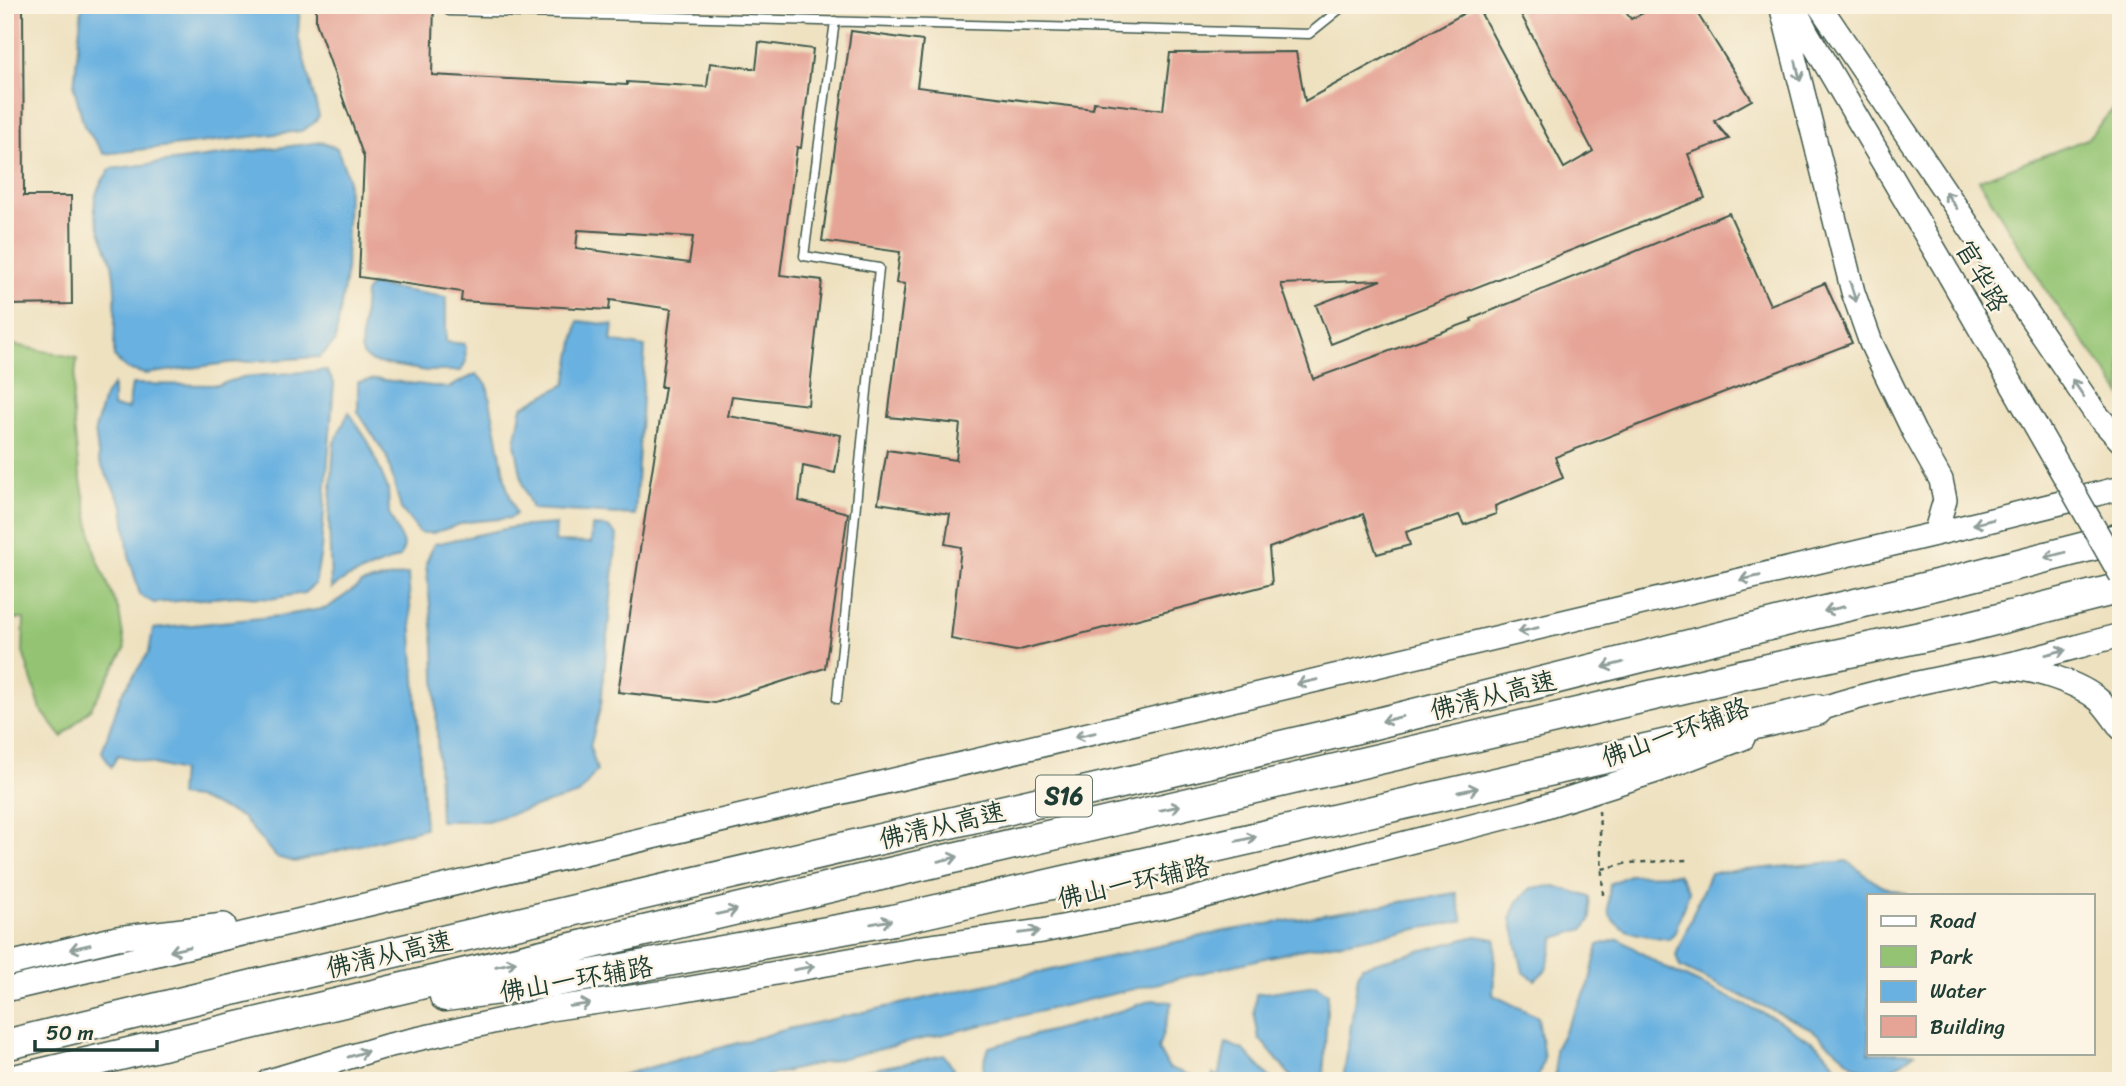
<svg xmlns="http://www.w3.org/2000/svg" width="2126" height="1086" viewBox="0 0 2126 1086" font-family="Sriracha,'LXGW WenKai TC',sans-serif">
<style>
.green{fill:#94c473;stroke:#5a8054;stroke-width:2}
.water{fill:#69b1e0;stroke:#44778a;stroke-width:2}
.building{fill:#e5a496;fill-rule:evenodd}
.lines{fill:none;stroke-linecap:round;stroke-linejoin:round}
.service-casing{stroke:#3e5649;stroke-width:11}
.secondary-casing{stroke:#3e5649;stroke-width:26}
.motorway-casing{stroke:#3e5649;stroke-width:33}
.path{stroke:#3e5649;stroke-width:2.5;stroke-dasharray:5 5;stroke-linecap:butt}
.service{stroke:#fff;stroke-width:8}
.secondary{stroke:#fff;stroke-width:23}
.motorway{stroke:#fff;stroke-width:30}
.secondary-bridge-casing{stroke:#3e5649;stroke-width:26;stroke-linecap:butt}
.secondary-bridge{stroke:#fff;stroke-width:23}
.oneway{stroke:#8f9e9a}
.labels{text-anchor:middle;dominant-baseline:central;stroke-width:5;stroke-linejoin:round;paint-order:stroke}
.shield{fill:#fcf5e5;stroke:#617469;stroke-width:2}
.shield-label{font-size:24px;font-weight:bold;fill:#1f3d34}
.street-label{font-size:26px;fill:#1f3d34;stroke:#fcf5e5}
</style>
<rect width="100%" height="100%" fill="#fcf5e5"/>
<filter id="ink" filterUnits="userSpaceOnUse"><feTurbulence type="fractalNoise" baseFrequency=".0143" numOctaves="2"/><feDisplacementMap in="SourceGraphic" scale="14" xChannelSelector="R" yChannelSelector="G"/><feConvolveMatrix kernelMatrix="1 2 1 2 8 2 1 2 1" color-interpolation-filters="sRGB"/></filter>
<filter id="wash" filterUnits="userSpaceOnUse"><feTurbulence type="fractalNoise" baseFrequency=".00686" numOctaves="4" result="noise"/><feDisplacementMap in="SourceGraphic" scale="28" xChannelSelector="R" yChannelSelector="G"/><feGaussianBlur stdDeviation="1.57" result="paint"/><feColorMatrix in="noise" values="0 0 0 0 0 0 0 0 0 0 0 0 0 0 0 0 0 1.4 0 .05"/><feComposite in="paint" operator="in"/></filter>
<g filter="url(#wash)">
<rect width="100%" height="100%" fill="#eee1c0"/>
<path class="green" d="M2121,100V148L2113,179L2121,187V395L2103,367L2052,300L1979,180L2087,139Z
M5,345H15L77,358L72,405L78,464L95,553L119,611L125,649L91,708L62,737L41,710L23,652L24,619H5Z"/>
<path class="water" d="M82,5H300L298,36L319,116L314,123L301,131L104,154L84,126L74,87Z
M322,142L337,148L348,178L346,276L335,342L320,357L228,363L145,374L127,369L114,357C114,327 118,294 112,264C111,257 107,250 105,244C92,212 88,196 111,169Z
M371,285L446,297V342L465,344L466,361L461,371H427L372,362L364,356L361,350L365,293Z
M578,321L613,325L611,341L645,347L635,515L532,509L523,485L515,443L522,407L566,384Z
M326,370L334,383L321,551L315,584L304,593L270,599L237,596L154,603L140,595L129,556L123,506L99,461L95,430L104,397L113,385V407L128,409L132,384L218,385L243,377Z
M476,374L487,384L506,484L516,514L510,518L467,522L433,533H420L401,509L387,457L358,412V382L376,379L448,388Z
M349,412L369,443L388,489L389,513L404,546L400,557L347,578L331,589L329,519L334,443Z
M556,524L555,542L591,543L592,526L608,527L617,535L601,705L590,747L597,770L579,794L487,821H440L434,646L426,563L434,544L514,527Z
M408,574L425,828L295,862L276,857L242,817L196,798L179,796L181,771L118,755L111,767L102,752L121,695L149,652L153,629L280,616L327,608L363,583Z
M1847,861L1879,885L1908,895H1869V1053H1915L1897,1066L1877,1074L1854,1065L1810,1028L1680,967L1676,955L1710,873Z
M1678,874L1689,891L1675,932L1669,939C1650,936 1617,935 1609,913C1607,905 1609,893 1610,884L1629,875Z
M1555,886L1590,897L1591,919L1584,929L1555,938L1546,970L1535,980L1523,972L1511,918L1518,901L1531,888Z
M1456,893L1463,921L1303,949L746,1081H601L788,1029L1225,931Z
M1476,936L1496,939L1493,995L1538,1017L1544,1058L1537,1081H1343L1358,975L1362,966Z
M1619,939L1666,968L1776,1019L1819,1046L1846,1076L1844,1081H1556L1555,1049L1589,985L1598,945Z
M1316,985L1328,993L1323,1081H1295L1259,1038L1254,1012L1256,994Z
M1152,1000L1172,1002L1158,1049L1169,1068L1193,1076L1194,1081H983L984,1063L989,1047L1096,1019Z
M1226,1043L1244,1050L1273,1081H1211L1213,1074L1219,1077Z
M944,1055L953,1068L951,1081H813Z"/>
<g id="blocks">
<path class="building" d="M5,5H23L24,196H71L72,304L5,305Z
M316,5H434L432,75L627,85V82L707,87L710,63L756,69L759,42L813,49L801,148L797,147L780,275L822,280L808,405L732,396L728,416L841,435L835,473L803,466L799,501L848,513L825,668L715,703L618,692L665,387H661L671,309L610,300L609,310L461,301L462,292L359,277L364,158L316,22ZM578,230L693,237L689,263L576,248Z
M1516,5H1620L1631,19L1659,5H1692L1752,100L1714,121L1729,139L1688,154L1705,198L1331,344L1316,305L1381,280L1281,284L1313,379L1472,321L1471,319L1729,213L1770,305L1825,283L1852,343L1555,457L1563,478L1495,506L1496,514L1464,525L1459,515L1406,532L1410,545L1377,554L1363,514L1269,548L1272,584L1016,651L951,639L961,547L945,544L950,514L878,503L887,450L956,460L960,424L888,417L905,284L896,283L900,252L822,241L851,31L923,41L917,87L1093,109L1094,102L1163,110L1170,53L1296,52L1305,101L1477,6L1564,168L1593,151Z"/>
</g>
</g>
<g filter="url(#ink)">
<use href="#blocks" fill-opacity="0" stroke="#3e5649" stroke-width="2"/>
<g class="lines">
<g class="service-casing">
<path id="service" d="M449,11L1309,34L1345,5
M835,21L804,256L879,268L837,699"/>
</g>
<g class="secondary-casing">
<path id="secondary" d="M1781,5L1853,292L1871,343L1914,432L1941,480L1945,500L1935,534
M1793,5L1806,31L1950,276
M1819,5L2096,414L2121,441
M2006,668C2033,668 2080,683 2100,701C2108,709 2114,719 2121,728
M1801,716C1861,693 1927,681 1990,668C2034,660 2077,646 2121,635
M5,965L117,938L224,925
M5,990L1935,534L2121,488
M269,1081L386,1046L550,1009L680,990L917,948L1042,931L1168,906L1338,860L1524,813L1659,770L1743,738"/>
</g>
<g class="motorway-casing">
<path id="motorway" d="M445,996L546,983L893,920L1817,710
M5,1045L257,984L1354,729L1813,614L1957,580L2121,538
M10,1081L923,865L1740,675L1959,629L2121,588"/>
</g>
<path class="path" d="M1599,810L1603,895
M1602,869L1628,863L1688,860"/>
<use href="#service" class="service"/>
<use href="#secondary" class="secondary"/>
<use href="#motorway" class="motorway"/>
<g class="secondary-bridge-casing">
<path id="secondary-bridge" d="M1950,276L2121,575"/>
</g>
<use href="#secondary-bridge" class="secondary-bridge"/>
</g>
<defs><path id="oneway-shaft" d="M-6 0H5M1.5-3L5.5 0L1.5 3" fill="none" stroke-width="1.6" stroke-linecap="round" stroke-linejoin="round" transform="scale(1.75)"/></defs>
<g class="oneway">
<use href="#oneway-shaft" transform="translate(1798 71) rotate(77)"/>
<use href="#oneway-shaft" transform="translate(1951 200) rotate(-125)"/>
<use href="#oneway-shaft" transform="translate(1853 292) rotate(73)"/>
<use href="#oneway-shaft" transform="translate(2078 388) rotate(-124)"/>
<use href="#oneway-shaft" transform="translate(1983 522) rotate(166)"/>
<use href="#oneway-shaft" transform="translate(2055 555) rotate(165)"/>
<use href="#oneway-shaft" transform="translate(1750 578) rotate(167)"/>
<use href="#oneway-shaft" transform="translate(1834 609) rotate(167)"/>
<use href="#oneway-shaft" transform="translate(1528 630) rotate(167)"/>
<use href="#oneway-shaft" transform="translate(2056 652) rotate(-14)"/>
<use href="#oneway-shaft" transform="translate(1613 665) rotate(166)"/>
<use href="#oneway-shaft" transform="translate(1307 682) rotate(167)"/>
<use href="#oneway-shaft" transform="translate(1392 719) rotate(166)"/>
<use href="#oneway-shaft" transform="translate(1085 735) rotate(167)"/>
<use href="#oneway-shaft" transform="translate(1468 790) rotate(-12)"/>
<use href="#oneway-shaft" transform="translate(1170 808) rotate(-13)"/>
<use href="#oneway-shaft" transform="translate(1246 839) rotate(-13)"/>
<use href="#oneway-shaft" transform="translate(948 859) rotate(-13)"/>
<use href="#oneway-shaft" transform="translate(727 912) rotate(-13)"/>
<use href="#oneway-shaft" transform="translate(881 922) rotate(-10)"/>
<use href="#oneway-shaft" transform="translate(1029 932) rotate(-8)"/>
<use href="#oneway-shaft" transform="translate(80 947) rotate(167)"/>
<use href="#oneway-shaft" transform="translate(180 949) rotate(167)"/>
<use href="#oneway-shaft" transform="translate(506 964) rotate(-13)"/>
<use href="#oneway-shaft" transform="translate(804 968) rotate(-10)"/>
<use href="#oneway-shaft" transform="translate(580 1005) rotate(-8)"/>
<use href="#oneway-shaft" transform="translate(358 1054) rotate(-17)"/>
</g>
</g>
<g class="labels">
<rect class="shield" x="1036" y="775.5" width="56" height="41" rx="5"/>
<g class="shield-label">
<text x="1064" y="796">S16</text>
</g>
<g class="street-label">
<text transform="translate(1982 276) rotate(60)">官华路</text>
<text transform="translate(1493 695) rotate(-14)">佛清从高速</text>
<text transform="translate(1675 732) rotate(-20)">佛山一环辅路</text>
<text transform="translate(942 825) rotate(-13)">佛清从高速</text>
<text transform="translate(1133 882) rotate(-13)">佛山一环辅路</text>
<text transform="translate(389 954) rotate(-13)">佛清从高速</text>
<text transform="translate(576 979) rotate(-10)">佛山一环辅路</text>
</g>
</g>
<rect width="2126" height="1086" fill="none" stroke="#fcf5e5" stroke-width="28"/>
<rect x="1867" y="894" width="228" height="161" fill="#fcf5e5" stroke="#a4ab9e" stroke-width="2"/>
<rect x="1881" y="916" width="35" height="10" fill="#ffffff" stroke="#a4ab9e" stroke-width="2"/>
<text x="1930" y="928" font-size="21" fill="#1f3d34">Road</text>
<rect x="1881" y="946" width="35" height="21" fill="#94c473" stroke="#a4ab9e" stroke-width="2"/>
<text x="1930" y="964" font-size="21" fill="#1f3d34">Park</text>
<rect x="1881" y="981" width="35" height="21" fill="#69b1e0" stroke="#a4ab9e" stroke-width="2"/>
<text x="1930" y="998" font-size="21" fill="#1f3d34">Water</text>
<rect x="1881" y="1016" width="35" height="21" fill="#e5a496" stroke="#a4ab9e" stroke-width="2"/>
<text x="1930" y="1034" font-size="21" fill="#1f3d34">Building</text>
<path d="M35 1040v10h122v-10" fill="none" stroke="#1f3d34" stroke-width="3.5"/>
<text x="46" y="1040" font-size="21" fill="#1f3d34" stroke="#fcf5e5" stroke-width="5" paint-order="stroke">50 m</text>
</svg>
